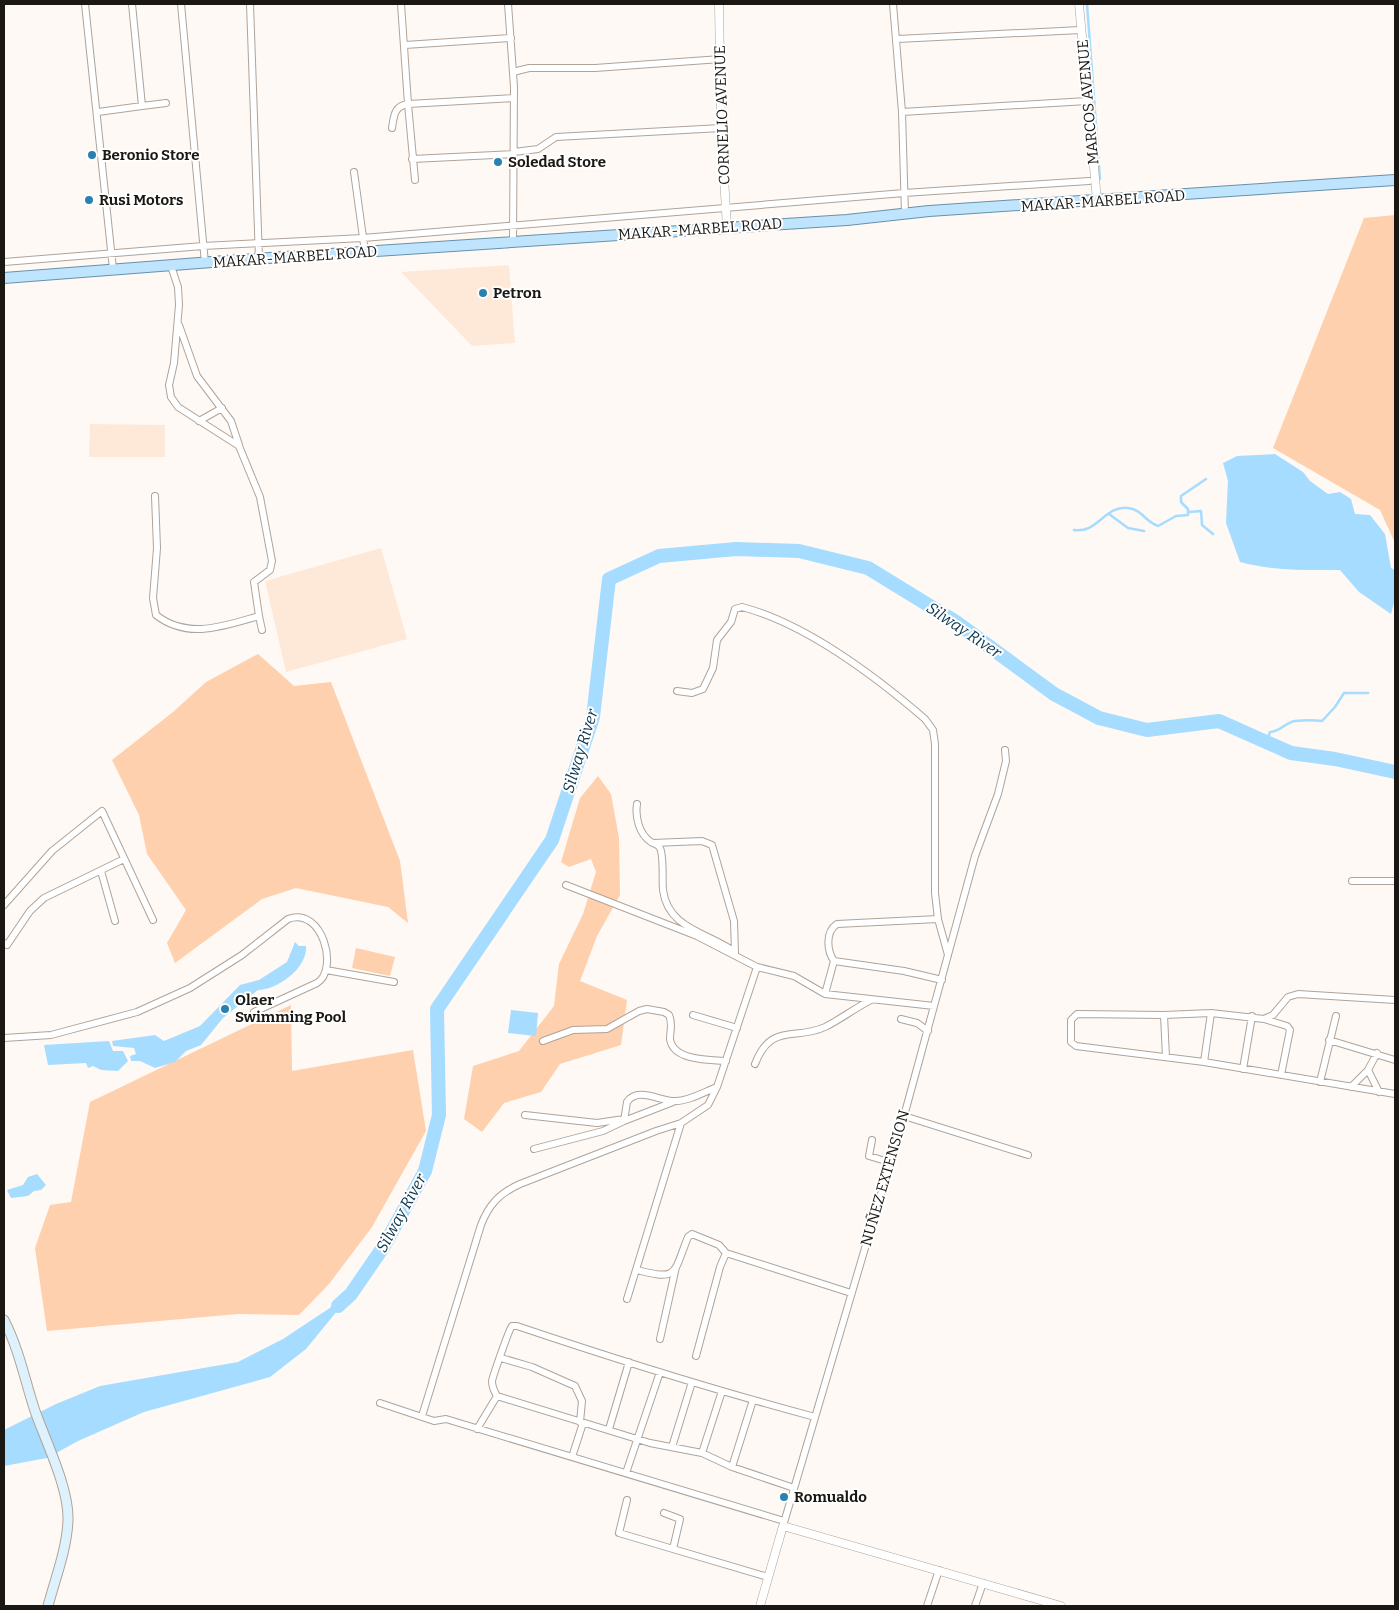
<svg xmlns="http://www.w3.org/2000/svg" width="1399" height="1610" viewBox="0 0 1399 1610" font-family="Bitter,serif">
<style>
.built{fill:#fee9d9}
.green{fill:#fed0ad}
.water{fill:#a5dcff}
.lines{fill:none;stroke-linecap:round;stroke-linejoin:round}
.stream{stroke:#a5dcff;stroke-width:2.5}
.river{stroke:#a5dcff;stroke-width:14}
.minor-casing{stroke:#b0a399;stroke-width:8}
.tertiary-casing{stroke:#b0a399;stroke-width:9}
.secondary-casing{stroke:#b0a399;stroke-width:11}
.primary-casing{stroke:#6891aa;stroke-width:12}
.minor{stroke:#fff;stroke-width:6}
.tertiary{stroke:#fff;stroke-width:8}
.secondary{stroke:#def2fe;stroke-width:9}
.primary{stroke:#bee5fd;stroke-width:10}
.poi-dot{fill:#2881af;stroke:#fff;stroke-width:2}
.labels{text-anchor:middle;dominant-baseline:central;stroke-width:4;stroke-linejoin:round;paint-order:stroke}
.street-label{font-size:15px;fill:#1b1713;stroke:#fff}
.poi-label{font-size:15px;font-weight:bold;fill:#1b1713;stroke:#fff;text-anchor:start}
.water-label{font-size:16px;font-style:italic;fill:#0b374e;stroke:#fff}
</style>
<rect width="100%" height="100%" fill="#fef9f4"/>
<path class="built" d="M509,265L515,343L472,346L401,272Z
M90,424L165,425V457H89Z
M381,548L407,639L286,672L265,581Z"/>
<path class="green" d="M1395,215V543L1380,510L1273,448L1364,218Z
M258,654L294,686L331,682L400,861L408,923L388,907L296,888L262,899L175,963L167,943L186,910L147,854L139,815L112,760L173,712L206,682Z
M598,776L611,794L619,838L620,895L597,936L580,981L627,1000L621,1045L560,1064L541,1092L504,1103L482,1132L464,1119L473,1066L519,1051L554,1006L559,964L583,914L596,872L591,859L569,867L561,862L580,798Z
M356,948L395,957L390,976L352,968Z
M291,1005L292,1071L413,1050L426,1131L372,1227L329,1284L299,1315L238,1314L47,1331L35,1248L50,1205L71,1202L90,1102Z"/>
<path class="water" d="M1275,454L1303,472L1310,481L1328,494L1340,492L1351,499L1355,514L1370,515L1385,534L1391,568L1395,570V599L1391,614L1359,592L1340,570C1306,570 1273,571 1240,562L1226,523L1228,481L1223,463L1237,456Z
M295,942L299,946H306C308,968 277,990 258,990L223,1018L201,1045L186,1051L175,1062L155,1068L140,1061H131L130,1056L136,1054L134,1048L113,1046L112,1041L155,1035L164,1041L200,1026L240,985L259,980L287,962Z
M511,1010L538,1013L536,1036L508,1033Z
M109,1041L113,1051H123L128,1061L118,1071L101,1070L93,1066L88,1068L86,1063L48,1065L44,1045Z
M37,1174L46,1185L41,1190L34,1191L28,1196L11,1198L7,1190L23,1185L28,1177Z
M351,1294L306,1349L270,1377L144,1412L78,1441L47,1458L4,1466V1430L56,1404L100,1386L238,1362L283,1339Z"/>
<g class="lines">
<path class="stream" d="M1087,4L1100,179
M1189,512L1201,511L1202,525L1213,534
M1109,514L1128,528L1144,531
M1074,530C1097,534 1105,505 1128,508C1141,509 1146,522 1158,526L1176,516L1188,515V509L1181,502V496L1206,479
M1265,746L1270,732C1280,732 1286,722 1295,721C1305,720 1314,720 1322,721L1335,707L1344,693H1368"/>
<path class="river" d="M338,1306L351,1294L384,1246L425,1171L439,1115L437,1009L552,840L593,717L609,579L659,556L736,549L799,551L868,568L956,622L1054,694L1099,718L1147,730L1219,721L1291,753L1335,759L1395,772"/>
<g class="minor-casing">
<path id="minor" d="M85,4L113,269
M181,4L205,263
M250,4L259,259
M508,4L514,87L513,242
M893,4L902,112L905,214
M897,39L1081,30
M405,45L511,38
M513,72L529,68H595L721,59
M142,106L166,103
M98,112L142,106L132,4
M902,112L1087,101
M392,128C394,116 394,106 408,104L401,4
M514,152L538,149L556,137L721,128
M412,159L514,154
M354,172L365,252
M415,180L408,104L513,98
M4,262L203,246L363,238L904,193L1089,181
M179,325L197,376L231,421L239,445
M199,421L222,408
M155,496L157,548L153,598L156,615C188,640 224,626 259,616L254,582L270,570L272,561L260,497L239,446L178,407L171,397L169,385L174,363L179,305L178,287L171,266
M259,616L262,630
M677,691L692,693L703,689L713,668L717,640L731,622L735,609L742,607C807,624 875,676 925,719L933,730L935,744V893L938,919L948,955
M637,804C635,817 639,834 651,842C654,844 658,844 660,848C664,856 662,880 663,890C668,929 707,932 735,952
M653,843L702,841L712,845L734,921L735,953
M101,871L115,921
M1352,881H1395
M566,885L697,936L757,967L794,976L825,994L934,1006
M4,905L52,851L102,811L153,920
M4,943L7,945L30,911L44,898L124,859
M834,961C827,951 825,932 837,924L938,919
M326,970L394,982
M825,994L834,961L904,971L942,980
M1395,1000L1298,994L1288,997L1273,1015L1264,1019L1211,1013L1164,1015L1077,1014L1071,1020V1042L1076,1046L1204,1062L1395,1094
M693,1015L737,1028
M1164,1015L1166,1057
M901,1019L917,1023L928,1031
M1264,1019L1287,1026L1290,1030L1281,1075
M4,1038L51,1035L137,1012L190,988L242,955L288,919C323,906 339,970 317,983L254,1012
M1329,1040L1395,1060
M543,1041L573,1030L607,1029L639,1011L647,1009L664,1012L669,1015C673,1024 670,1030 670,1039C673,1061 710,1060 726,1061
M1204,1062L1211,1013
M755,1064C771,1022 795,1041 825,1027C841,1019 855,1008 871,1000
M1243,1069L1252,1016
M1368,1070L1379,1092
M1320,1082L1336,1016
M1351,1087L1368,1070L1377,1053
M525,1115L597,1123L624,1119
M904,1116L1028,1155
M624,1121L673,1102
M872,1140L869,1156L889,1162
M534,1149L603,1131L624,1121L627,1102C638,1086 661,1102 676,1101C689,1101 704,1092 717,1087L757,967
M637,1270C679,1281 673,1274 688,1237L692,1234L719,1245L726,1253
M627,1299L681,1123
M660,1339L676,1267
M696,1356L720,1267L726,1253L851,1293
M501,1358L532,1367L575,1386L582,1401L580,1422
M380,1403L434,1421L446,1419L784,1521
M422,1416L481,1225C489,1204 500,1193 520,1184L656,1131L681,1123L708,1105L717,1087
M477,1429L497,1396
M609,1429L629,1362
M672,1447L692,1382
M702,1453L722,1391
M572,1457L583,1423
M732,1467L753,1400
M626,1473L660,1372
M794,1488L732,1467L702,1453L650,1443L497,1396C494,1391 492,1387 492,1381C493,1376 509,1329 512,1326H517C615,1359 714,1390 815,1417
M627,1500L619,1533L673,1549
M664,1513L680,1519L673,1549L768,1577
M783,1526L904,1116L975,856L998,794L1006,761L1005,750
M927,1606L939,1570
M975,1606L983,1583"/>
</g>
<g class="tertiary-casing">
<path id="tertiary" d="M719,4L721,128L727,227
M1079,4L1097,200
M760,1606L783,1526L1061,1606"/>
</g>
<g class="secondary-casing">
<path id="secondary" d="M4,1320C19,1349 25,1381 35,1411C46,1442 69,1488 68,1520C67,1549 55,1579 48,1606"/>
</g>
<g class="primary-casing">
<path id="primary" d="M4,278L225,261L847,220L929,211L1395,180"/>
</g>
<use href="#minor" class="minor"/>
<use href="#tertiary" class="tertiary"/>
<use href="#secondary" class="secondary"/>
<use href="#primary" class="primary"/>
</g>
<g class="poi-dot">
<circle cx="92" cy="155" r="5"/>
<circle cx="498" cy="162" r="5"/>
<circle cx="89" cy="200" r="5"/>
<circle cx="483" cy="293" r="5"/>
<circle cx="225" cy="1009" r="5"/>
<circle cx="784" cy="1497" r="5"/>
</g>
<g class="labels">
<g class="street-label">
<text transform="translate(1088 102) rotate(-95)">MARCOS AVENUE</text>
<text transform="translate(722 115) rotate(-92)">CORNELIO AVENUE</text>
<text transform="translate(1103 201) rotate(-4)">MAKAR-MARBEL ROAD</text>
<text transform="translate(700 229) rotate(-4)">MAKAR-MARBEL ROAD</text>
<text transform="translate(295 257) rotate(-4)">MAKAR-MARBEL ROAD</text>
<text transform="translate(885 1178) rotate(-74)">NUÑEZ EXTENSION</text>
</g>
<g class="poi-label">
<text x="102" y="155">Beronio Store</text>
<text x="508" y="162">Soledad Store</text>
<text x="99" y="200">Rusi Motors</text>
<text x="493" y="293">Petron</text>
<text x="235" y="1000">Olaer<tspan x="235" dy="17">Swimming Pool</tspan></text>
<text x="794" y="1497">Romualdo</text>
</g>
<g class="water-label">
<text transform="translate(964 630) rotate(34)">Silway River</text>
<text transform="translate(580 751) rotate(-73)">Silway River</text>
<text transform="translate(401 1213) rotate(-61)">Silway River</text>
</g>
</g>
<rect width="1399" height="1610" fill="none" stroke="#1b1713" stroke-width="10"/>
</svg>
